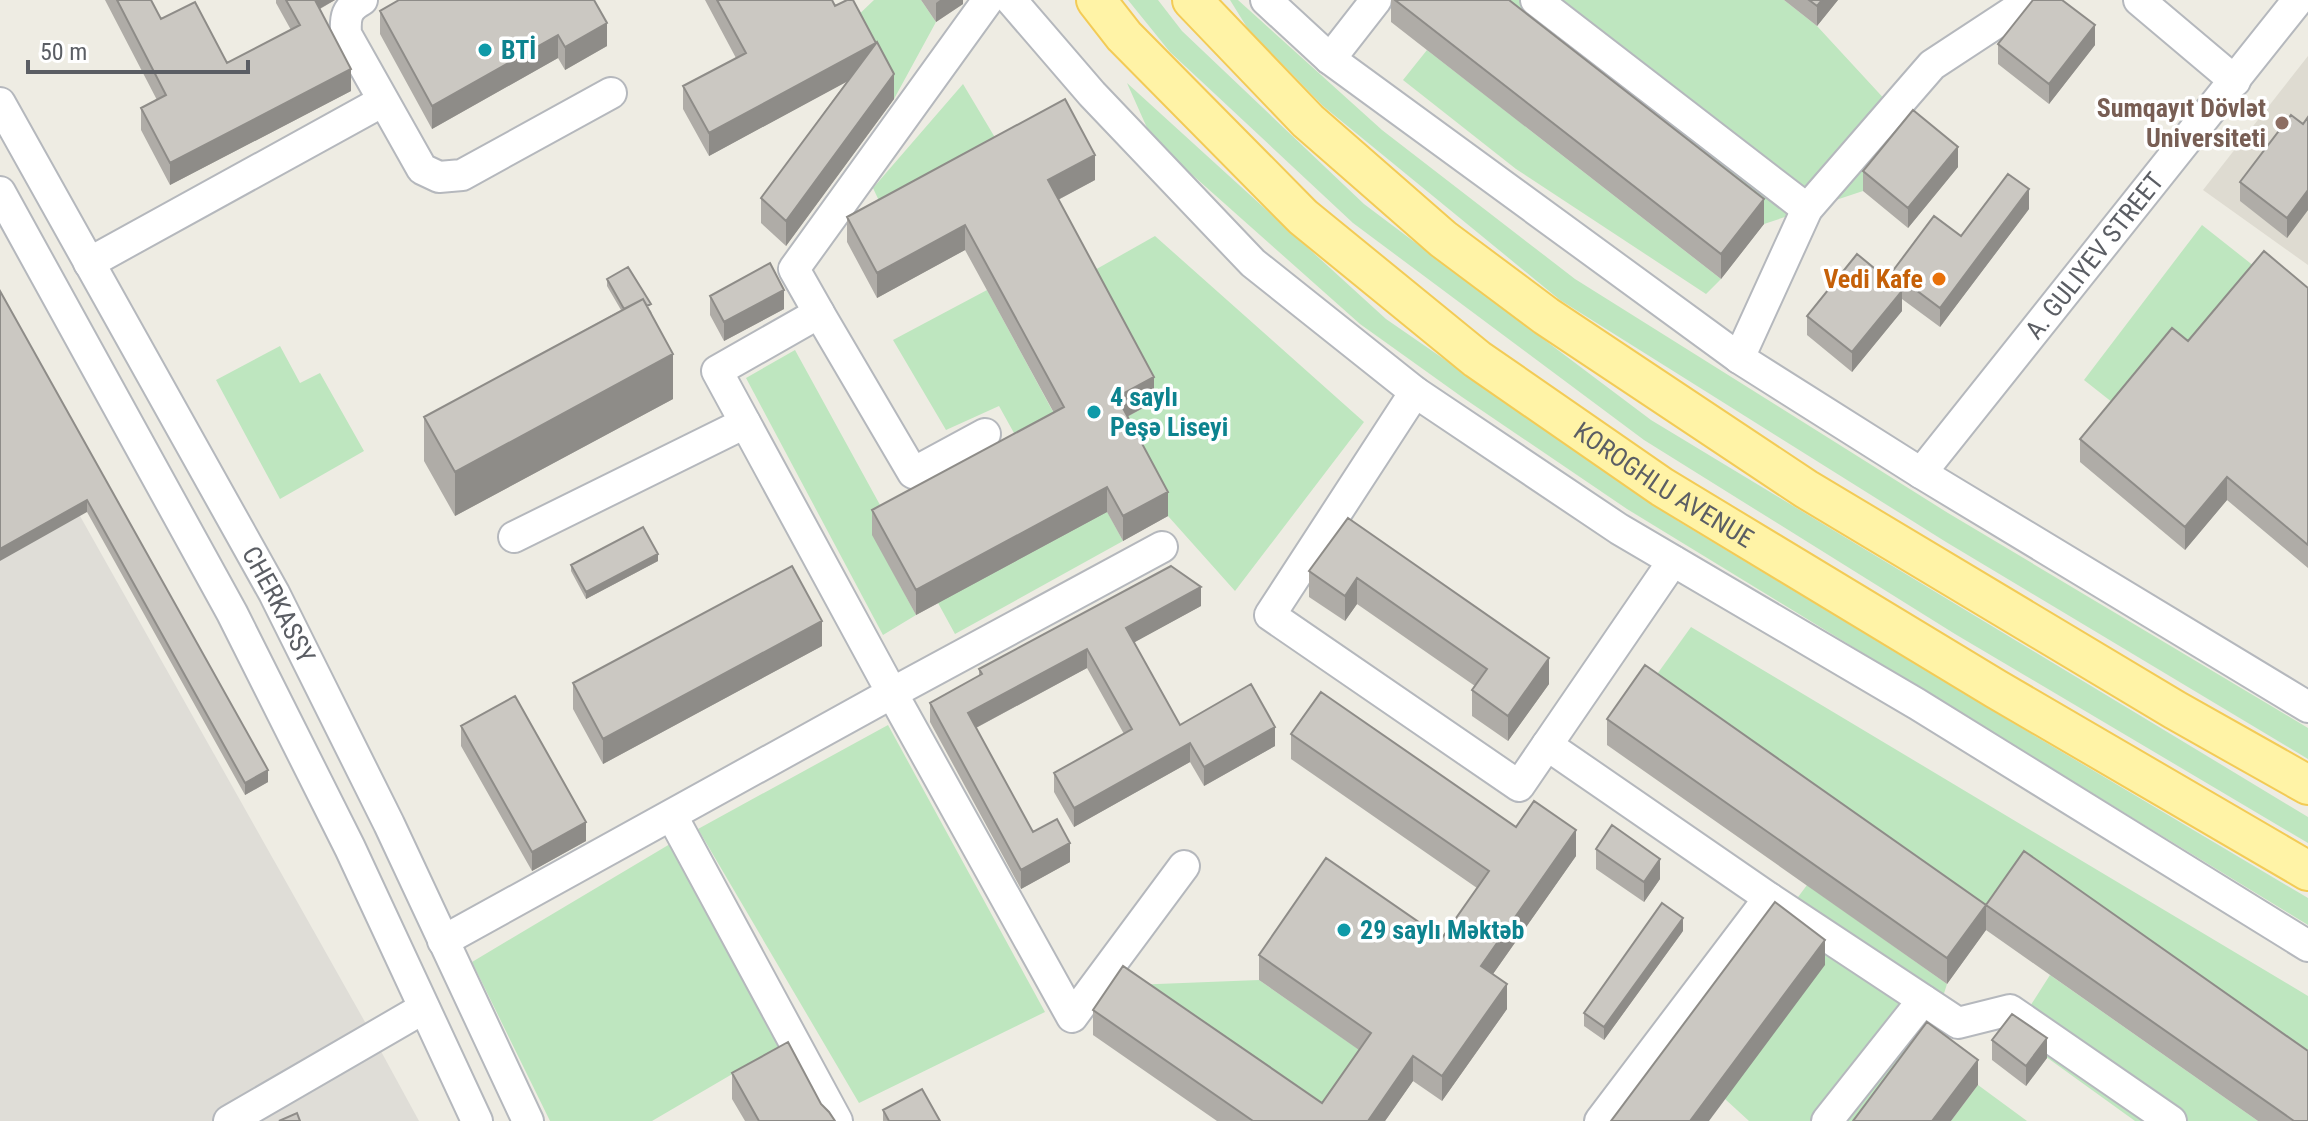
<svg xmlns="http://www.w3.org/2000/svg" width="2308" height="1121" viewBox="0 0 2308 1121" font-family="'Roboto Condensed',sans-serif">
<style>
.industrial{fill:#dfddd7}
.education{fill:#dedbd1}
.green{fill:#bee6bf}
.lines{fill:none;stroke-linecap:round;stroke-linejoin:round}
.minor-casing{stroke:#b5b8bd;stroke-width:34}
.major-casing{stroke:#f3cb56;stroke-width:42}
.minor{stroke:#fff;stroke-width:30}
.major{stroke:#fff3a6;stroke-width:38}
.wall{fill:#afaca7}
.shaded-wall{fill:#8e8c88}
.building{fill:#cbc8c2;stroke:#8e8c88;stroke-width:2}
.culture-dot{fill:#0f9aa8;stroke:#fff;stroke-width:3}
.education-dot{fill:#8d6e63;stroke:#fff;stroke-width:3}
.food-dot{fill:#e8710a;stroke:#fff;stroke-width:3}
.labels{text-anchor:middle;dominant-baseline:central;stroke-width:7;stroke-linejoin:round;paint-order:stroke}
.culture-label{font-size:26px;font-weight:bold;fill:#0d838f;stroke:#fff;text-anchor:start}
.education-label{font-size:26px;font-weight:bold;fill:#785e54;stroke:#fff;text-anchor:end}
.street-label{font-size:26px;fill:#5b5e64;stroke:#fff}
.food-label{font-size:26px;font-weight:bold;fill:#c56008;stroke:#fff;text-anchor:end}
</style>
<rect width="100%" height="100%" fill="#eeece3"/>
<path class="industrial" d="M0,374L365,1022L419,1121H0Z"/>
<path class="education" d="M2308,56V265L2203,190Z"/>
<path class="green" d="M874,0H921L936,22L894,99L852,21Z
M1128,0H1158L1182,31L1364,204L1651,420L2308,817V843L1955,634L1644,440L1353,223L1170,52Z
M1230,0H1238L1382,130L1575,279L1948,513L2308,728V759L1946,542L1560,300L1323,106L1248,29Z
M1477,0H1784L1817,26L1913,130L1863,191L1764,224Z
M1427,50L1721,279L1706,294L1516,169L1403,80Z
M1127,83L1386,319L1678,521L1988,708L2308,898V925L1627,509L1462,397L1360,324L1152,139Z
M963,84L1006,156L888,220L873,188Z
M2202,225L2264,274L2122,410L2084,380Z
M1155,236L1364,422L1235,591L1168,516L1117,422L1153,402L1086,275Z
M987,290L1123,541L955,634L938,603L1025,453L999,406L946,430L893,340Z
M280,346L300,383L320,373L364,451L280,499L216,380Z
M795,350L891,525L873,535L916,615L883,635L746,378Z
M1691,627L2308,996V1060L2024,877L1986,930L1645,691Z
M888,725L1045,1012L859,1103L698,829Z
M670,844L782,1045L652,1121H550L472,962Z
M1807,885L1947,984L1927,1047L1872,1121H1749L1725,1099L1775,928Z
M2050,975L2258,1121H2135L2013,1033Z
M1259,980L1371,1058L1327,1121L1132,985Z
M1978,1085L2027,1121H1951Z"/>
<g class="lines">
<g class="minor-casing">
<g id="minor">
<path d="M362,0C346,9 345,17 346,34L422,169L439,177L462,175L611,93"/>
<path d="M1011,0L1092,94L1253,263L1415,392L1619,529L1917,704L2308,946"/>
<path d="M1266,0L1330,59L1739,358L1921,473L2308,707"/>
<path d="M1536,0L1807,209"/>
<path d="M2139,0L2235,81"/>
<path d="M1330,59L1376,0"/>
<path id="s1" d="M0,103L274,593L389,824L528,1121"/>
<path d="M0,192L232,613L350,848L477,1121"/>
<path d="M89,263L383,101"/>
<path d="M819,313L913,473L985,434"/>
<path d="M1739,358L1807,209L1932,65L2031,0"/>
<path d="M1415,392L1270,615L1519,786L1547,745"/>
<path id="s2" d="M1921,473L2298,0"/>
<path d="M514,537L745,423"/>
<path d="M1162,547L892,693L1072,1017L1184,866"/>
<path d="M1673,561L1547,745L1769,898L1958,1023L2010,1010L2171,1121"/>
<path d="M672,816L837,1121"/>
<path d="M443,941L892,693L717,371L819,313L794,269L988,0"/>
<path d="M229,1121L424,1008"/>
<path d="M1600,1121L1769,898"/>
<path d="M1827,1121L1923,1000"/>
</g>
</g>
<g class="major-casing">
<g id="major">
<path id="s3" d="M1096,0L1124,36L1303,217L1477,359L1662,487L1996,689L2308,871"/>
<path d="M1192,0L1308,121L1443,239L1546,316L1806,489L2175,710L2308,785"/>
</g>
</g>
<use href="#minor" class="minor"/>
<use href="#major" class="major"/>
</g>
<path class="wall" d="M105,0H151L161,19L227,63L291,30L276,3V0H335L320,9L351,91L170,185L141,130V108L157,100Z
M399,0L607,46L565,70L558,58L432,129L380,34V11Z
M705,0H832L894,99L786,246L761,223V198L847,81L709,156L683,109V86L736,58Z
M921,0H963V4L936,22Z
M1391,0H1509L1764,224L1721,279L1391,22Z
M1784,0H1838L1817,26Z
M1998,44L2095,45L2049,104L1998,64Z
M2308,117V210L2287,238L2240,201V182L2303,124Z
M1958,167L1908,228L1863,191V171Z
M1095,180L1058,200L1154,402L1127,417L1168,516L1123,541L1107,512L916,615L872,535V510L1054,413L965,250L877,298L847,242V217Z
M2029,209L1940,327L1902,299V311L1852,372L1807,335V316L1892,283V272L1961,236Z
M607,279L651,311L673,399L455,516L424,461V417L621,310L607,286Z
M2308,288V568L2227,500L2185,550L2080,462V439L2188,341Z
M0,291L268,782L245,795L87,512Z
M710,296L784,309L724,341L710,315Z
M1348,518L1549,684L1508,741L1472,716V690L1475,686L1357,604L1345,621L1309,597V571Z
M658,561L586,599L571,571V565Z
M1201,606L1134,642L1180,725L1275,746L1204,786L1190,762L1074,827L1054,792V773L1124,734L1087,668L976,728L1033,832L1070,862L1021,889L930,722V703L979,676V669Z
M822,646L603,764L573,709V683Z
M1607,719L1986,905L2308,1121H2258L1986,930L1947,984L1607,745Z
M461,726L586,841L532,871L461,746Z
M1291,734L1516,827L1576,856L1493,974L1507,1009L1442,1101L1413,1081L1385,1121H1217L1093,1035V1010L1322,1103L1359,1050L1259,980V955L1442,938L1477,888L1291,759Z
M1596,849L1660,879L1644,902L1596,869Z
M1683,931L1604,1040L1584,1026V1013Z
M1992,1040L2047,1058L2026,1086L1992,1060Z
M732,1073L821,1104L835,1121H745L732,1099Z
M883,1110L940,1121H883Z"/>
<path class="shaded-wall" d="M310,0H335L310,14Z
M940,0H963V4L936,22V3Z
M1822,0H1838L1817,26V6Z
M607,23V46L565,70V47Z
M2095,25V45L2049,104V84Z
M558,35V58L432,129V106Z
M876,43V66L709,156V133Z
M351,69V91L170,185V163Z
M894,74V99L786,246V221Z
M1958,147V167L1908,228V208Z
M1095,155V180L1048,205V180Z
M2029,189V209L1940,327V308Z
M2308,190V210L2287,238V218Z
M1764,199V224L1721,279V254Z
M965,225V250L877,298V273Z
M784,290V309L724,341V322Z
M1902,291V311L1852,372V352Z
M673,354V399L455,516V472Z
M1154,377V402L1117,422V397Z
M2227,477V500L2185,550V527Z
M1107,487V512L916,615V590Z
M1168,492V516L1123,541V516Z
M87,500V512L0,561V549Z
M658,554V561L586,599V592Z
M1357,578V604L1345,621V596Z
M1201,587V606L1126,647V628Z
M822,621V646L603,764V739Z
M1087,649V668L968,732V713Z
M1549,658V684L1508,741V716Z
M1275,727V746L1204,786V767Z
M1190,743V762L1074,827V808Z
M268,770V782L245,795V783Z
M586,822V841L532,871V852Z
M1576,830V856L1481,991V966Z
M1070,843V862L1021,889V870Z
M1660,859V879L1644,902V882Z
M1986,905V930L1947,984V958Z
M1683,918V931L1604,1040V1027Z
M1825,940V965L1709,1121H1690Z
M1507,984V1009L1442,1101V1076Z
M2047,1038V1058L2026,1086V1066Z
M1413,1056V1081L1385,1121H1368Z
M1978,1060V1085L1951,1121H1932Z"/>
<path class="building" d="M117,0H151L161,19L195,2L227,63L300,25L286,0H315L351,69L170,163L141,108L166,95Z
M399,0H594L607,23L565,47L558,35L432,106L380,11Z
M717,0H832L835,6L847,0H853L876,43L709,133L683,86L746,53Z
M1395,0H1509L1764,199L1721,254Z
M1809,0H1822L1817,6Z
M2033,0H2062L2095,25L2049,84L1998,44Z
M877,42L894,74L786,221L761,198Z
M1065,99L1095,155L1048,180L1154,377L1117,397L1168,492L1123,516L1107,487L916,590L872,510L1064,407L965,225L877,273L847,217Z
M1913,110L1958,147L1908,208L1863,171Z
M2291,115L2303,124L2308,117V190L2287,218L2240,182Z
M2008,174L2029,189L1940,308L1892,272L1934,216L1961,236Z
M2264,251L2308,288V545L2227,477L2185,527L2080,439L2172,328L2188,341Z
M1857,254L1902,291L1852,352L1807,316Z
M770,263L784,290L724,322L710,296Z
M628,267L651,304L647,306L643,299L624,309L607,279Z
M0,291L268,770L245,783L87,500L0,549Z
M643,299L673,354L455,472L424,417Z
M1348,518L1549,658L1508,716L1472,690L1487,669L1357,578L1345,596L1309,571Z
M643,527L658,554L586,592L571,565Z
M792,566L822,621L603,739L573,683Z
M1171,566L1201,587L1126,628L1180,725L1251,684L1275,727L1204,767L1190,743L1074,808L1054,773L1132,729L1087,649L968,713L1033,832L1057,819L1070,843L1021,870L930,703L982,674L979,669Z
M1645,665L1986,905L1947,958L1607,719Z
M1321,692L1516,827L1534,801L1576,830L1481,966L1507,984L1442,1076L1413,1056L1368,1121H1253L1093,1010L1123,966L1322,1103L1371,1033L1259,955L1326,858L1442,938L1489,871L1291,734Z
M515,696L586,822L532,852L461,726Z
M1612,825L1660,859L1644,882L1596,849Z
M2024,851L2308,1051V1121H2294L1986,905Z
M1775,902L1825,940L1690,1121H1611Z
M1662,903L1683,918L1604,1027L1584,1013Z
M2012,1014L2047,1038L2026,1066L1992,1040Z
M1927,1022L1978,1060L1932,1121H1853Z
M788,1042L821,1104L829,1112L835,1121H759L732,1073Z
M922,1089L940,1121H889L883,1110Z
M297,1113L300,1121H279Z"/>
<g class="culture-dot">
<circle cx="485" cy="50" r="8"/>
<circle cx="1094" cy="412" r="8"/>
<circle cx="1344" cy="930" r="8"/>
</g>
<circle class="education-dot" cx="2282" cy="123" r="8"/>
<circle class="food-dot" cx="1939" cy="279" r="8"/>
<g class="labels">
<g class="culture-label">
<text x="501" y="50">BTİ</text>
<text x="1110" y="397">4 saylı<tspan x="1110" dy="30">Peşə Liseyi</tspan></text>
<text x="1360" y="930">29 saylı Məktəb</text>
</g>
<g class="education-label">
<text x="2266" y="108">Sumqayıt Dövlət<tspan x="2266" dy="30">Universiteti</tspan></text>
</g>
<g class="street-label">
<text stroke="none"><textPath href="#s2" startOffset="278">A. GULIYEV STREET</textPath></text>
<text stroke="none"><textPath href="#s3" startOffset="750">KOROGHLU AVENUE</textPath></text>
<text stroke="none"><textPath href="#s1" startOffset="574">CHERKASSY</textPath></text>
</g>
<g class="food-label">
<text x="1923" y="279">Vedi Kafe</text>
</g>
</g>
<path d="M28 60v12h220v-12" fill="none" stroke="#5b5e64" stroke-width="4"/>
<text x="40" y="60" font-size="24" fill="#5b5e64" stroke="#ffffff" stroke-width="6" paint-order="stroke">50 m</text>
</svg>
